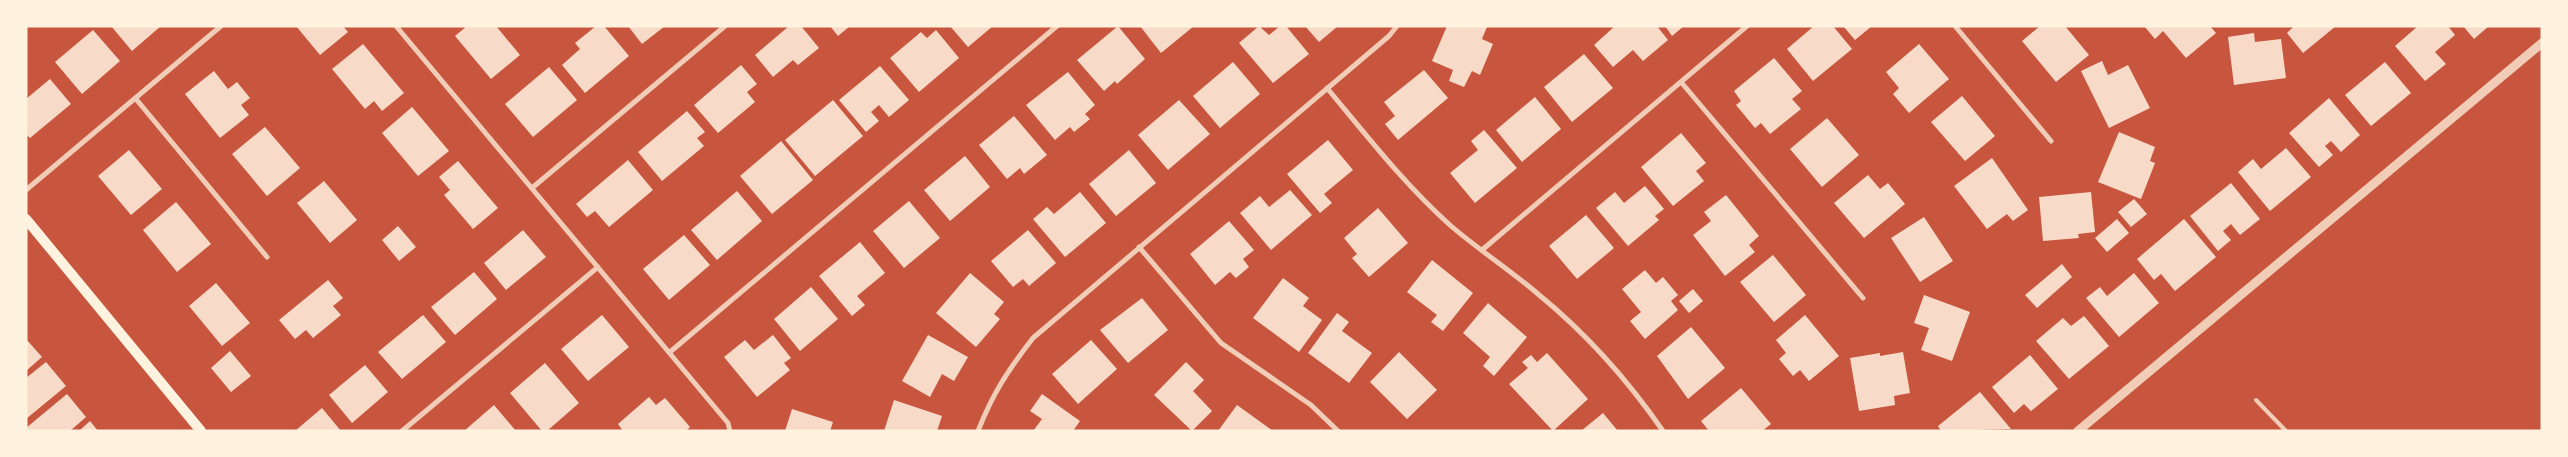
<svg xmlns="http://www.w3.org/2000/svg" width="2568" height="457" viewBox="0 0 2568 457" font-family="Lato,sans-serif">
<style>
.building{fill:#f7dbc8}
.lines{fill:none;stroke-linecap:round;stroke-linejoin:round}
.service{stroke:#f1ccb7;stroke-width:4}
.minor{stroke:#f1ccb7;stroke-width:5}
.tertiary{stroke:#f1ccb7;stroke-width:9}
.secondary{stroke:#fff3e0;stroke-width:10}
</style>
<rect width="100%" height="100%" fill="#c8553d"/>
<path class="building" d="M111,26H161L132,51Z
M296,26H343L348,32L320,55Z
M467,26H496L520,55L491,79L455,36Z
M596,26H604L629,56L585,93L562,65L580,49L575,43Z
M628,26H665L642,44Z
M789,26H801L819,48L798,65L793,60L773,77L755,55Z
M830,26H850L838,36Z
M950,26H993L968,47Z
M1118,26L1145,59L1117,84L1115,81L1104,91L1077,60Z
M1140,26H1194L1161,53Z
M1259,26L1269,35L1280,26H1286L1309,54L1273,83L1239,43Z
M1305,26H1338L1319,42Z
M1447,26H1484L1487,27L1482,39L1493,44L1480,75L1472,71L1464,87L1449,81L1453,70L1432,61Z
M1615,26H1657L1668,40L1643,61L1633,50L1613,67L1594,45Z
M1665,26H1684L1672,36Z
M1814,26H1833L1852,49L1813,81L1787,49Z
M1843,26H1872L1855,40Z
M2040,26H2065L2089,55L2056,82L2022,41Z
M2144,26H2210L2216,33L2186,58L2163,31L2155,39Z
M2294,26H2336L2303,53L2287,33Z
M2418,26H2448L2455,35L2435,52L2446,64L2425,81L2395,46Z
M2463,26H2489L2474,39Z
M93,30L120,61L82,94L55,62Z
M936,30L959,58L919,92L890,58L921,32L927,38Z
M2254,33L2255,42L2281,39L2286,78L2234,85L2228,37Z
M363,44L404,93L382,111L374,101L365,109L332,69Z
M1919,44L1949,79L1909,113L1893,94L1899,88L1886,72Z
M1584,54L1613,88L1572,122L1544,87Z
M1774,58L1802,91L1792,99L1801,109L1770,134L1761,123L1755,128L1736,105L1741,101L1734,91Z
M2102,61L2108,75L2128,65L2150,108L2109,128L2081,71Z
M1233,62L1260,94L1220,128L1193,96Z
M2385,62L2411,93L2371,126L2345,95Z
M741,65L757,84L747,92L755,102L718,133L694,105Z
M880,66L909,100L889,117L879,105L871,112L879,121L866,132L839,100Z
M549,67L577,100L533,137L505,104Z
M1424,70L1448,98L1398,140L1385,124L1395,116L1384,102Z
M214,71L228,89L237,82L250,98L241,105L249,115L220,138L185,94Z
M1068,72L1095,105L1085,114L1090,119L1074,132L1070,127L1055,140L1026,105Z
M50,79L71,104L30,138L26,134V99Z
M1962,96L1995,136L1965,161L1931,122Z
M1535,97L1561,129L1522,162L1496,130Z
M2329,98L2360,135L2341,152L2331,141L2325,146L2333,155L2319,167L2289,133Z
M833,100L863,136L815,176L785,140Z
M1179,100L1210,134L1168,170L1138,135Z
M412,107L449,151L418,176L382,133Z
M687,111L705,132L697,138L704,146L662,181L638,152Z
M1014,116L1047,155L1024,174L1020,168L1007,179L979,145Z
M1827,118L1859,155L1822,187L1790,149Z
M265,127L300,168L267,196L232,154Z
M1484,130L1517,168L1475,203L1450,173L1478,150L1471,141Z
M2119,132L2155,147L2150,161L2155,163L2141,199L2098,182Z
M1681,133L1706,163L1696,171L1704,181L1673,206L1641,167Z
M1328,140L1353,170L1324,194L1332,203L1320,213L1287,174Z
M781,141L813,180L772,214L740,176Z
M2286,148L2311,177L2270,211L2238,172L2253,159L2261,169Z
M129,150L162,189L131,215L98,176Z
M1129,150L1156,183L1116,216L1089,184Z
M965,156L990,187L950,221L924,190Z
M1992,158L2028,210L2013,221L2007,214L1987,229L1954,186Z
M628,160L653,190L609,227L595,211L587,217L576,204Z
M458,161L498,208L473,229L444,195L450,190L439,177Z
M1868,175L1880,189L1888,183L1905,204L1864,238L1834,203Z
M324,181L357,220L330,243L297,203Z
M2231,183L2260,219L2240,235L2231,224L2223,231L2231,240L2218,251L2190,216Z
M1645,186L1664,209L1655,216L1659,220L1628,246L1596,208L1615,192L1624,203Z
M1290,190L1312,215L1271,250L1240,213L1260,196L1269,207Z
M737,191L762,221L717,260L691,230Z
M1080,192L1106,223L1065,257L1033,219L1047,207L1054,214Z
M2091,192L2095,232L2078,234L2079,238L2043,241L2039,197Z
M1726,195L1759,236L1749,245L1755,252L1725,276L1693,235L1711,221L1704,212Z
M2134,199L2147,214L2131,227L2118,212Z
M909,201L940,238L904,268L873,231Z
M176,202L211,244L177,272L143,230Z
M1378,208L1408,243L1369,277L1352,258L1357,254L1344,238Z
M1586,215L1614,248L1577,279L1549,246Z
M1924,217L1953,261L1920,282L1891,238Z
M2117,219L2129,233L2107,252L2095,238Z
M2184,219L2216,257L2175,291L2161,274L2154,280L2137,259Z
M1229,221L1254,250L1243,259L1249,267L1236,278L1230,272L1215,285L1190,254Z
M398,226L416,247L399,261L382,240Z
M523,230L546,257L506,290L484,263Z
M1028,230L1056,263L1029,286L1023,279L1013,287L991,261Z
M684,235L710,265L669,300L643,269Z
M860,242L885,273L857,296L865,305L852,316L819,276Z
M1773,255L1806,295L1774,322L1740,282Z
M1432,260L1473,293L1443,331L1431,322L1437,315L1407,292Z
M2062,264L2072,277L2037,308L2025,295Z
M1645,270L1656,283L1663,277L1678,295L1671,301L1678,310L1645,339L1630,321L1641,312L1622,289Z
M474,272L497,299L455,335L431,307Z
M970,273L1004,302L994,314L1000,319L976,347L936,313Z
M2134,273L2159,303L2119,337L2086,298L2100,287L2107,296Z
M1283,278L1309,298L1303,306L1322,320L1299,352L1253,318Z
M328,280L343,298L333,306L341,315L313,338L306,330L295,339L279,320Z
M216,283L250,323L222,346L189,306Z
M811,287L838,319L800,351L774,319Z
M1693,289L1703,301L1689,313L1679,301Z
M1924,295L1970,312L1952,361L1921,350L1929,328L1914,323Z
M1142,298L1168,330L1128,363L1100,330Z
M1488,303L1527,337L1494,376L1483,366L1490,357L1463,333Z
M1337,313L1349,322L1342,331L1372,353L1349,383L1308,353Z
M423,315L446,342L402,379L378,352Z
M602,315L629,347L588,381L561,349Z
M1805,315L1839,356L1809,381L1800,370L1793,376L1779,359L1786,353L1776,340Z
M2084,316L2109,346L2069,379L2036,341L2063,318L2071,326Z
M1691,327L1725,368L1688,399L1657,356Z
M773,335L791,358L784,363L790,370L757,397L724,357L745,340L754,350Z
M928,335L968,357L954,381L942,374L930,397L902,381Z
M26,339L42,357L26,371Z
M1091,340L1117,369L1078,404L1052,374Z
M230,351L251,376L231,392L211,368Z
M1399,352L1437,390L1407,419L1370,382Z
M1903,352L1910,393L1894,396L1895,405L1859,411L1850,358L1880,353V356Z
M1547,353L1588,399L1553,431L1509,384L1528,368L1522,362L1531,355L1537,362Z
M2030,355L2058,389L2031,411L2024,404L2014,413L1992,387Z
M46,362L66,386L26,419V378Z
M1186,362L1204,380L1193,391L1212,411L1192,431L1154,395Z
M545,363L579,403L547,431H542L510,393Z
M365,365L388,392L352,423L329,395Z
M1741,388L1771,424L1762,431H1709L1701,421Z
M1980,392L2011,429L1941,431L1938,426Z
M67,394L86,417L70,431H29L26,428Z
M1042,394L1080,421L1073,431H1033L1042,419L1030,411Z
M649,397L656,405L665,398L690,427L686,431H623L618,424Z
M894,400L942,416L937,431H884Z
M494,405L516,431H464Z
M1237,405L1273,431H1218Z
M322,408L341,431H295Z
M792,409L833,422L830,431H785Z
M1603,413L1618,431H1581Z
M90,421L98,431H79Z"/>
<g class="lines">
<path class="service" d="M2256,400L2286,431"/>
<path class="minor" d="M396,26L728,423L730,431
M1955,26L2051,141
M1681,82L1863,298
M1327,88C1367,136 1405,185 1451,226C1479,250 1510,270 1538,294C1587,334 1627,379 1663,431
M136,99L267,257
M532,188L725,26
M26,190L221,26
M1139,247L1221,343L1311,405L1338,431
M1482,250L1747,26
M670,352L1057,26
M402,431L598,267
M978,431C993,393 1008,370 1033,338L1389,36L1397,26"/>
<path class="tertiary" d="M2078,431L2542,43"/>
<path class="secondary" d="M26,219L201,431"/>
</g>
<rect width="2568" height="457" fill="none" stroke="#fff3e0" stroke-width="55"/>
</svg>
